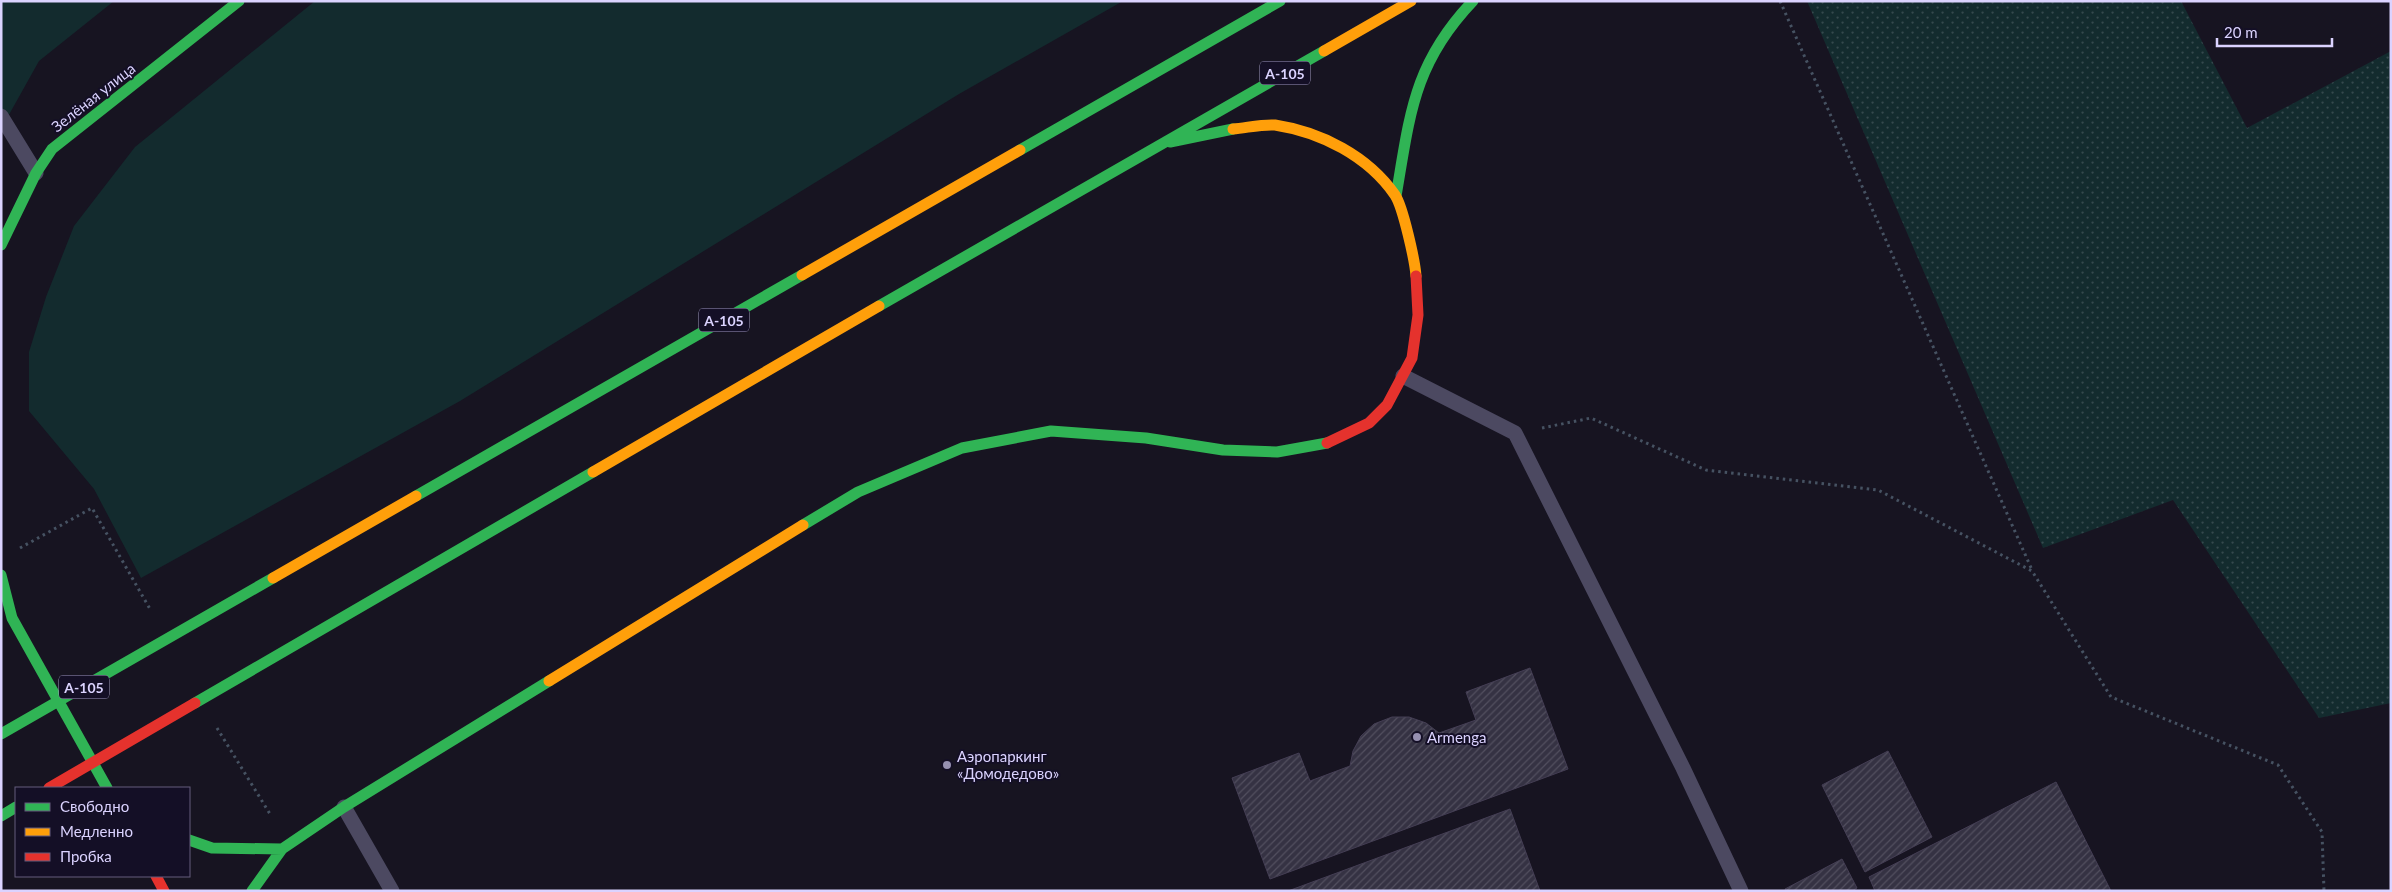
<svg xmlns="http://www.w3.org/2000/svg" width="2392" height="892" viewBox="0 0 2392 892" font-family="Lato,sans-serif">
<style>
.grass{fill:#132b2e}
.garden{fill:url(#garden-dots)}
.building{fill:url(#building-hatch);stroke:#443e54}
.lines{fill:none;stroke-linecap:round;stroke-linejoin:round}
.path{stroke:#465262;stroke-width:3;stroke-dasharray:2.5 4;stroke-linecap:butt}
.lane{stroke:#4c4961;stroke-width:15}
.fast{stroke:#30b455;stroke-width:11}
.slow{stroke:#ff9f0a;stroke-width:11}
.jam{stroke:#e5322d;stroke-width:11}
.poi-dot{fill:#9690b1;stroke:#140f26;stroke-width:2}
.labels{text-anchor:middle;dominant-baseline:central;stroke-width:4;stroke-linejoin:round;paint-order:stroke}
.shield{fill:#140f26;stroke:#9f98be;stroke-width:1}
.shield-label{font-size:14px;font-weight:bold;fill:#dbd3ff}
.street-label{font-size:15px;fill:#dbd3ff;stroke:#140f26}
.poi-label{font-size:15px;fill:#dbd3ff;stroke:#140f26;text-anchor:start}
</style>
<defs>
<pattern id="garden-dots" width="8" height="8" patternUnits="userSpaceOnUse" patternTransform="scale(1.25)"><rect width="8" height="8" fill="#132b2e"/><path d="M2 2h.1M6 6h.1" fill="none" stroke="#35494d" stroke-width="1.8" stroke-linecap="round"/></pattern>
<pattern id="building-hatch" width="6" height="6" patternUnits="userSpaceOnUse" patternTransform="scale(1.25)"><rect width="6" height="6" fill="#353243"/><path d="M-1 1l2-2M0 6l6-6M5 7l2-2" fill="none" stroke="#524f5f"/></pattern>
</defs>
<rect width="100%" height="100%" fill="#171421"/>
<path class="grass" d="M1,1H114L39,61L1,129Z
M315,1H1123L959,94L460,401L141,578L94,489L29,411V352L46,297L74,226L135,147Z"/>
<path class="garden" d="M1807,1H2181L2247,128L2391,51V703L2319,718L2173,500L2043,548Z"/>
<path class="building" d="M1530,668L1568,769L1270,879L1232,778L1299,753L1310,781L1350,766L1353,751L1361,736L1374,724L1392,717H1409L1426,723L1439,733L1476,720L1466,692Z
M1888,751L1932,837L1865,872L1822,785Z
M2056,782L2111,891H1875L1869,877Z
M1510,809L1540,891H1288Z
M1842,859L1857,888L1852,891H1786L1785,889Z"/>
<g class="lines">
<path class="path" d="M1780,1L2032,570
M1542,428L1591,418L1706,470L1878,490L2032,571L2111,697L2278,765L2322,832L2324,891
M20,548L92,508L150,609
M217,728L270,814"/>
<path class="lane" d="M1,116L36,173
M1403,376L1515,433L1683,768L1741,891
M344,807L392,891"/>
<path class="fast" d="M1170,142L1233,129
M1020,150L1280,1
M1396,196C1410,115 1413,64 1473,1
M1,245L36,173L52,149L239,1
M879,306L1324,51
M416,496L802,275
M803,525L858,492L962,448L1051,431L1146,438L1223,450L1277,452L1327,443
M1,575L12,618L107,788
M195,703L593,472
M1,734L273,578
M1,816L16,807
M189,840L212,848L282,849
M252,891L282,849L344,807L549,681"/>
<path class="slow" d="M1324,51L1411,1
M1233,129C1246,128 1262,124 1275,125C1321,132 1368,156 1395,195C1403,207 1415,261 1416,276
M802,275L1020,150
M593,472L879,306
M273,578L416,496
M549,681L803,525"/>
<path class="jam" d="M1327,443L1369,423L1387,405L1412,358L1418,315L1416,276
M49,788L195,703
M156,876L164,891"/>
</g>
<g class="poi-dot">
<circle cx="1417" cy="737" r="5"/>
<circle cx="947" cy="765" r="5"/>
</g>
<g class="labels">
<g class="shield">
<rect x="1260" y="61.5" width="50" height="23" rx="4"/>
<rect x="699" y="308.5" width="50" height="23" rx="4"/>
<rect x="59" y="675.5" width="50" height="23" rx="4"/>
</g>
<g class="shield-label">
<text x="1285" y="73">А-105</text>
<text x="724" y="320">А-105</text>
<text x="84" y="687">А-105</text>
</g>
<g class="street-label">
<text transform="translate(93 97) rotate(-38)">Зелёная улица</text>
</g>
<g class="poi-label">
<text x="1427" y="737">Armenga</text>
<text x="957" y="756">Аэропаркинг<tspan x="957" dy="17">«Домодедово»</tspan></text>
</g>
</g>
<rect width="2392" height="892" fill="none" stroke="#dbd3ff" stroke-width="5"/>
<rect x="15" y="787" width="175" height="90" fill="#140f26" stroke="#645d7d"/>
<rect x="25" y="803" width="25" height="8" fill="#30b455" stroke="#645d7d"/>
<text x="60" y="812" font-size="15" fill="#dbd3ff">Свободно</text>
<rect x="25" y="828" width="25" height="8" fill="#ff9f0a" stroke="#645d7d"/>
<text x="60" y="837" font-size="15" fill="#dbd3ff">Медленно</text>
<rect x="25" y="853" width="25" height="8" fill="#e5322d" stroke="#645d7d"/>
<text x="60" y="862" font-size="15" fill="#dbd3ff">Пробка</text>
<path d="M2217 38v8h115v-8" fill="none" stroke="#dbd3ff" stroke-width="2.5"/>
<text x="2224" y="38" font-size="15" fill="#dbd3ff" stroke="#140f26" stroke-width="4" paint-order="stroke">20 m</text>
</svg>
